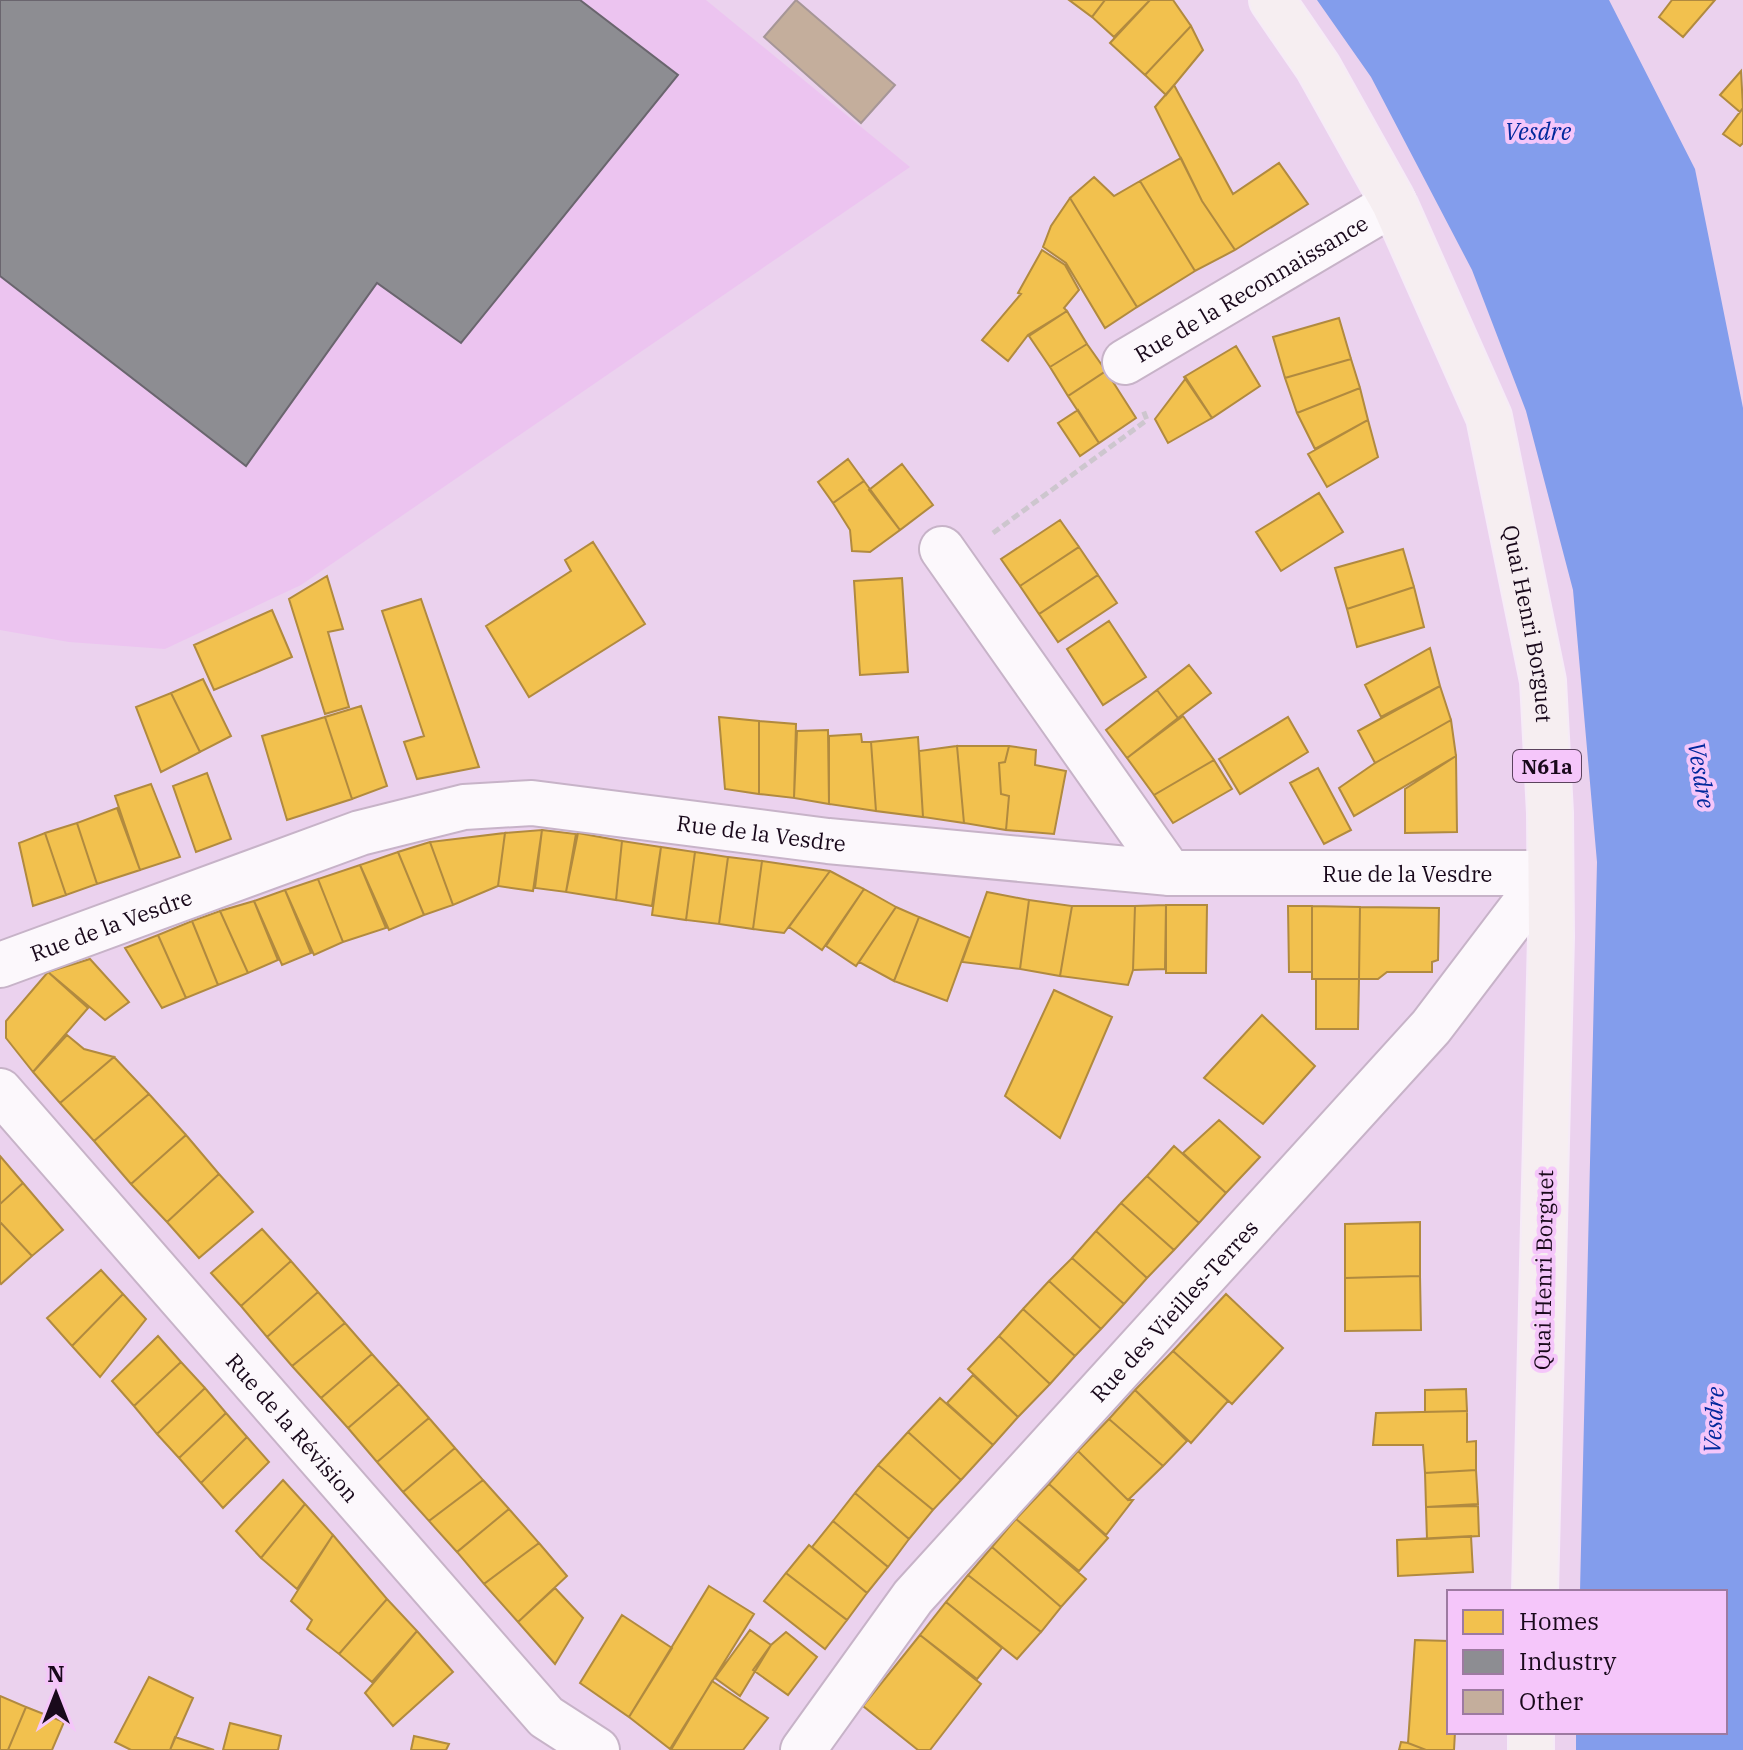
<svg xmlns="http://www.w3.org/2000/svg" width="1743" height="1750" viewBox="0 0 1743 1750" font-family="'IBM Plex Serif',serif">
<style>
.built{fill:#ecc4f0}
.water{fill:#839dec}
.homes{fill:#f2c14e;stroke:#b18a3f;stroke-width:2}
.industry{fill:#8d8d92;stroke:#6a656e;stroke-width:2}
.building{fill:#c4ae9c;stroke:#a69697;stroke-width:2}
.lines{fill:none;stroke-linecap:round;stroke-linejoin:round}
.minor-casing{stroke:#c7b3c8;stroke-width:48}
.major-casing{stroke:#f6ebf7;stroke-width:48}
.path{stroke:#cdc6ce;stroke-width:5;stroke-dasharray:8 4;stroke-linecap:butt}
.minor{stroke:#fcf8fc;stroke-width:44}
.major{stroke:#f6eef1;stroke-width:44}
.labels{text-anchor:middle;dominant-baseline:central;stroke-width:8;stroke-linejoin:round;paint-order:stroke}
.shield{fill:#f5c6fa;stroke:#5b425e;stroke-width:2}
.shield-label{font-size:20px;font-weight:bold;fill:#19091b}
.street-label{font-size:22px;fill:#19091b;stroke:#f5c6fa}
.water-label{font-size:24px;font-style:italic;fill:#00289c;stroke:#f5c6fa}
</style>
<rect width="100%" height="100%" fill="#ebd2ee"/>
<path class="built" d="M0,0H706L910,167L301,585L165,649L69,642L0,630Z"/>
<path class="water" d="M1317,0H1609L1695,169L1743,408V1750H1576V1732H1725V1592H1580L1597,862L1573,590L1526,411L1472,270L1371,77Z"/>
<path class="homes" d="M1069,0H1105L1092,17Z
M1105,0H1150L1114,37L1092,17Z
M1150,0H1173L1191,26L1145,75L1110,43Z
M1672,0H1715L1683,37L1659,17Z
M1191,26L1203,50L1166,95L1145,75Z
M1741,71L1743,108L1740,112L1720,95Z
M1174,85L1233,194L1279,163L1308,204L1235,250L1202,201L1155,107Z
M1743,108V143L1740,146L1723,134Z
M1181,158L1202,201L1235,250L1195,271L1140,181Z
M1094,177L1114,196L1140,181L1195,271L1137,307L1070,198Z
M1070,198L1137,307L1105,328L1066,263L1043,247L1051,226Z
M1042,250L1065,265L1079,290L1064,308L1067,311L1028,335L1008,361L982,340L1021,294L1018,293Z
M1067,311L1087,344L1050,367L1029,336Z
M1339,318L1351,359L1285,378L1273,337Z
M1087,344L1106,371L1068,396L1050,367Z
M1236,346L1260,386L1212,418L1184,377Z
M1351,359L1360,388L1297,413L1285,378Z
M1106,371L1136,418L1099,443L1068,396Z
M1186,378L1212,418L1168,443L1155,419Z
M1360,388L1368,420L1315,449L1297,413Z
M1078,410L1099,443L1080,456L1058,423Z
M1368,420L1378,457L1327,487L1308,454Z
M848,459L864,481L833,503L818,482Z
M902,464L933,505L900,530L869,490Z
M864,481L900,530L870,552L852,551L850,530L833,503Z
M1319,493L1343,532L1281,571L1256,532Z
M1060,520L1079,547L1020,586L1001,559Z
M593,542L645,624L529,697L486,626L571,571L565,560Z
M1079,547L1098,575L1039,614L1020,586Z
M1403,549L1414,587L1347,609L1335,568Z
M1098,575L1117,603L1058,642L1039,614Z
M327,576L343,629L328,632L349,707L325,714L289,599Z
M902,578L908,672L860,675L854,581Z
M1414,587L1424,627L1357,647L1347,609Z
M421,599L479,767L417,779L404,742L424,736L382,611Z
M272,610L292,657L214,690L194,645Z
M1109,621L1146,677L1103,705L1067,649Z
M1430,648L1440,686L1381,717L1365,685Z
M1189,665L1211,693L1178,718L1157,690Z
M203,679L231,736L200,752L171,693Z
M1440,686L1451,720L1375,763L1358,731Z
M1157,690L1178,718L1127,758L1106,730Z
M171,693L200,752L161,772L136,707Z
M361,706L387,786L352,799L325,717Z
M1183,716L1214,760L1154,795L1127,758Z
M325,717L352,799L287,820L262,736Z
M719,717L759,721V794L725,789Z
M1288,717L1308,752L1240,794L1219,759Z
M1451,720L1456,756L1354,816L1339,788L1375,763Z
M759,721L796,724L794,798L759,794Z
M828,730L829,804L794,798L797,731Z
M861,734L862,742H871L876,811L829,804V736Z
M918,737L923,817L876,811L871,742Z
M957,746H1009L1005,762L999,763L1001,794L1009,796L1006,830L964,823Z
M957,746L964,823L923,817L919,751Z
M1009,746L1036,750L1035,765L1066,771L1054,834L1006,830L1009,796L1001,794L999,763L1005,762Z
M1456,756L1457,832L1405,833V789Z
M1214,760L1232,789L1173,823L1154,795Z
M1318,768L1351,830L1324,844L1290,783Z
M207,773L231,839L196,852L173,786Z
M151,784L180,857L140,870L115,796Z
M117,808L140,870L97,884L77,823Z
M77,823L97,884L66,895L45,833Z
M542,830L576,834L566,892L535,888Z
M542,830L533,891L498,886L505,833Z
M45,833L66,895L33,906L19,843Z
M505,833L498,886L453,905L430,842Z
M578,833L622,841L616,900L566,892Z
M622,841L661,847L652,906L616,900Z
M430,842L453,905L424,915L398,852Z
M661,847L695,852L686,920L652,915Z
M398,852L424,915L389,930L360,865Z
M695,852L728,857L719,924L686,920Z
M728,857L762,861L753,929L719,924Z
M762,861L830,871L784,933L753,929Z
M360,865L386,928L343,942L318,879Z
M830,871L864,889L822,950L789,927Z
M318,879L343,942L314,955L285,890Z
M864,889L896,907L856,966L826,946Z
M285,890L311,953L282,965L254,901Z
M987,892L1029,900L1020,969L962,962Z
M1029,900L1072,906L1060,976L1020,969Z
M254,901L278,960L248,973L220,911Z
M1166,905H1207L1206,973H1166Z
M1166,905L1165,969L1133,970L1135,906Z
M1072,906H1135L1133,970L1128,985L1060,976Z
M1288,906H1312V972H1289Z
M1312,906L1360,907L1359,979H1312Z
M896,907L919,917L894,981L859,962Z
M1360,907L1439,908L1438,960L1432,962V972H1387L1378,979H1359Z
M220,911L248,973L218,985L192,921Z
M919,917L970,938L947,1001L894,981Z
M192,921L218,985L186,998L158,935Z
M158,935L186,998L162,1008L125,948Z
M90,959L129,1002L105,1020L48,972Z
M48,972L88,1008L33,1072L6,1038V1021Z
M1316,979H1359L1358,1029H1316Z
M1054,990L1112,1017L1060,1138L1005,1096Z
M1262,1015L1315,1066L1263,1124L1204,1078Z
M67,1035L84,1049L114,1057L60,1103L33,1072Z
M114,1057L149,1094L94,1141L60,1103Z
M149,1094L186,1135L131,1184L94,1141Z
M1219,1120L1260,1157L1226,1193L1183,1153Z
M186,1135L219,1174L167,1222L131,1184Z
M1174,1146L1226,1193L1199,1223L1147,1176Z
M0,1156L23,1183L0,1204Z
M219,1174L253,1212L199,1258L167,1222Z
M1147,1176L1199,1223L1174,1250L1121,1203Z
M23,1183L63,1230L32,1256L0,1222V1204Z
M1121,1203L1174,1250L1147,1278L1096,1231Z
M0,1222L32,1256L1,1284L0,1283Z
M1420,1222V1276L1345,1278V1224Z
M262,1229L291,1261L241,1306L211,1273Z
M1096,1231L1147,1278L1124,1304L1072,1258Z
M1072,1258L1124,1304L1101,1329L1049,1281Z
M291,1261L318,1292L267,1337L241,1306Z
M101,1270L123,1294L72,1346L47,1318Z
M1420,1276L1421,1330L1345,1331V1278Z
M1049,1281L1101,1329L1075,1356L1023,1309Z
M318,1292L345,1323L292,1366L267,1337Z
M123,1294L146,1319L100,1377L72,1346Z
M1226,1294L1283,1348L1232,1404L1173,1351Z
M1023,1309L1075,1356L1050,1384L999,1336Z
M345,1323L372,1354L321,1398L292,1366Z
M158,1336L181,1362L134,1406L112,1381Z
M999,1336L1050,1384L1018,1417L968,1369Z
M1173,1351L1228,1401L1191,1443L1135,1390Z
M372,1354L399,1384L348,1428L321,1398Z
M181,1362L205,1388L157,1434L134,1406Z
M973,1375L1018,1417L993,1445L947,1403Z
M399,1384L429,1418L377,1462L348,1428Z
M205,1388L226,1413L179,1458L157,1434Z
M1466,1389L1467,1411L1425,1412V1390Z
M1135,1390L1187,1441L1163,1466L1109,1419Z
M940,1398L993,1445L961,1480L908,1432Z
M1467,1411V1442L1476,1441V1470L1425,1473L1423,1445H1373L1376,1413Z
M226,1413L247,1437L201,1483L179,1458Z
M429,1418L455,1448L403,1492L377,1462Z
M1109,1419L1163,1466L1128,1500L1078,1451Z
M908,1432L961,1480L933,1510L878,1465Z
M247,1437L269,1462L223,1508L201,1483Z
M455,1448L483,1480L429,1521L403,1492Z
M1078,1451L1128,1500H1133L1106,1535L1049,1484Z
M878,1465L933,1510L909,1539L855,1493Z
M1476,1470L1478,1504L1426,1507L1425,1473Z
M283,1480L305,1504L261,1558L236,1531Z
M483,1480L509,1509L457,1552L429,1521Z
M1049,1484L1108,1538L1079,1571L1016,1519Z
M855,1493L909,1539L888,1567L833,1521Z
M305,1504L333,1535L297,1589L261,1558Z
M1478,1506L1479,1536L1427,1539L1426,1507Z
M509,1509L539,1543L484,1584L457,1552Z
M1016,1519L1086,1579L1061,1607L992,1547Z
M833,1521L888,1567L867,1593L812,1547Z
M333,1535L387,1599L339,1654L307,1629L312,1620L291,1601Z
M1471,1536L1473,1572L1398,1576L1397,1540Z
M539,1543L567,1576L518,1622L484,1584Z
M809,1545L867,1593L847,1620L786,1573Z
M992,1547L1061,1607L1041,1632L968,1575Z
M786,1573L847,1620L825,1649L764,1601Z
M968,1575L1041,1632L1017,1659L946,1602Z
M709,1586L754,1614L670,1749L629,1717Z
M555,1588L583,1618L555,1664L518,1622Z
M387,1599L417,1631L372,1682L339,1654Z
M946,1602L1002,1648L977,1679L920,1635Z
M622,1615L672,1648L629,1717L580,1683Z
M750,1630L771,1645L740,1696L715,1678Z
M417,1631L453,1672L393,1726L365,1693Z
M786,1632L817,1657L788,1695L753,1670L771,1645Z
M920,1635L981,1684L930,1750H918L863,1706Z
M1415,1640L1449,1641V1732H1455L1454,1750H1426L1408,1743Z
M149,1677L193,1698L170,1750H131L115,1742Z
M712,1681L768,1718L743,1750H671Z
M0,1696L26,1707L8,1750H0Z
M26,1707L64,1722L52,1750H8Z
M230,1723L281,1736L278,1750H223Z
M414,1736L449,1744L446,1750H411Z
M175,1737L214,1750H170Z
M1401,1742L1408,1743L1426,1750H1399Z"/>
<path class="industry" d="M0,0H580L678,75L461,343L377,283L246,466L0,276Z"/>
<path class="building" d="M796,0L895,85L861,123L764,37Z"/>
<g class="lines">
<g class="minor-casing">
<g id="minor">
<path id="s1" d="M1125,362L1394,203"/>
<path d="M942,549L1170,873"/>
<path id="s2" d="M0,965L360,833L464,807L532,803L828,841L1170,873H1548"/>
<path id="s3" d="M0,1091L546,1717L597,1750"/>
<path id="s4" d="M803,1750L913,1597L1431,1027L1548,873"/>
</g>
</g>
<g class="major-casing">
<g id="major">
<path id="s5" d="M1272,0L1318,67L1394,203L1489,417L1543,681L1550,813L1551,937L1535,1592"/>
<path d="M1531,1750V1732"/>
</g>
</g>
<path class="path" d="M993,533L1147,420L1143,410"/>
<use href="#minor" class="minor"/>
<use href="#major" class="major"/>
</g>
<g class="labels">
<rect class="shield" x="1513" y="750" width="68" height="32" rx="6"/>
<g class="shield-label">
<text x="1547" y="766">N61a</text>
</g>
<g class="street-label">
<text stroke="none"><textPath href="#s1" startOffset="146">Rue de la Reconnaissance</textPath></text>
<text stroke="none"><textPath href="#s5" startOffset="682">Quai Henri Borguet</textPath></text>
<text stroke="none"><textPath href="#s2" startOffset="790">Rue de la Vesdre</textPath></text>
<text stroke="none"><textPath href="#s2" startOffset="1438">Rue de la Vesdre</textPath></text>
<text stroke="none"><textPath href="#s2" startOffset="118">Rue de la Vesdre</textPath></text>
<text transform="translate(1543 1270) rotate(-89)">Quai Henri Borguet</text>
<text stroke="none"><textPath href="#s4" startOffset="576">Rue des Vieilles-Terres</textPath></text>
<text stroke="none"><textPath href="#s3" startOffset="446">Rue de la Révision</textPath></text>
</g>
<g class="water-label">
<text x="1538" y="131">Vesdre</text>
<text transform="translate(1702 775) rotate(81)">Vesdre</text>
<text transform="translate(1713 1420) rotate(-87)">Vesdre</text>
</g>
</g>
<rect x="1447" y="1590" width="280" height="144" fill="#f5c6fa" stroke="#9d7aa1" stroke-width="2"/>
<rect x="1463" y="1610" width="40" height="24" fill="#f2c14e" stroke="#9d7aa1" stroke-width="2"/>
<text x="1519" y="1630" font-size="24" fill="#19091b">Homes</text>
<rect x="1463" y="1650" width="40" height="24" fill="#8d8d92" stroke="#9d7aa1" stroke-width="2"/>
<text x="1519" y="1670" font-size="24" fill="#19091b">Industry</text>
<rect x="1463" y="1690" width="40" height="24" fill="#c4ae9c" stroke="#9d7aa1" stroke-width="2"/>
<text x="1519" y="1710" font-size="24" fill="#19091b">Other</text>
<g transform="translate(56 1694)" stroke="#f5c6fa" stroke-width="6" paint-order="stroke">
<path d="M0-6L14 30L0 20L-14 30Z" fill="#19091b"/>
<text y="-12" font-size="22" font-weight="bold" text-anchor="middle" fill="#19091b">N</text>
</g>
</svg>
